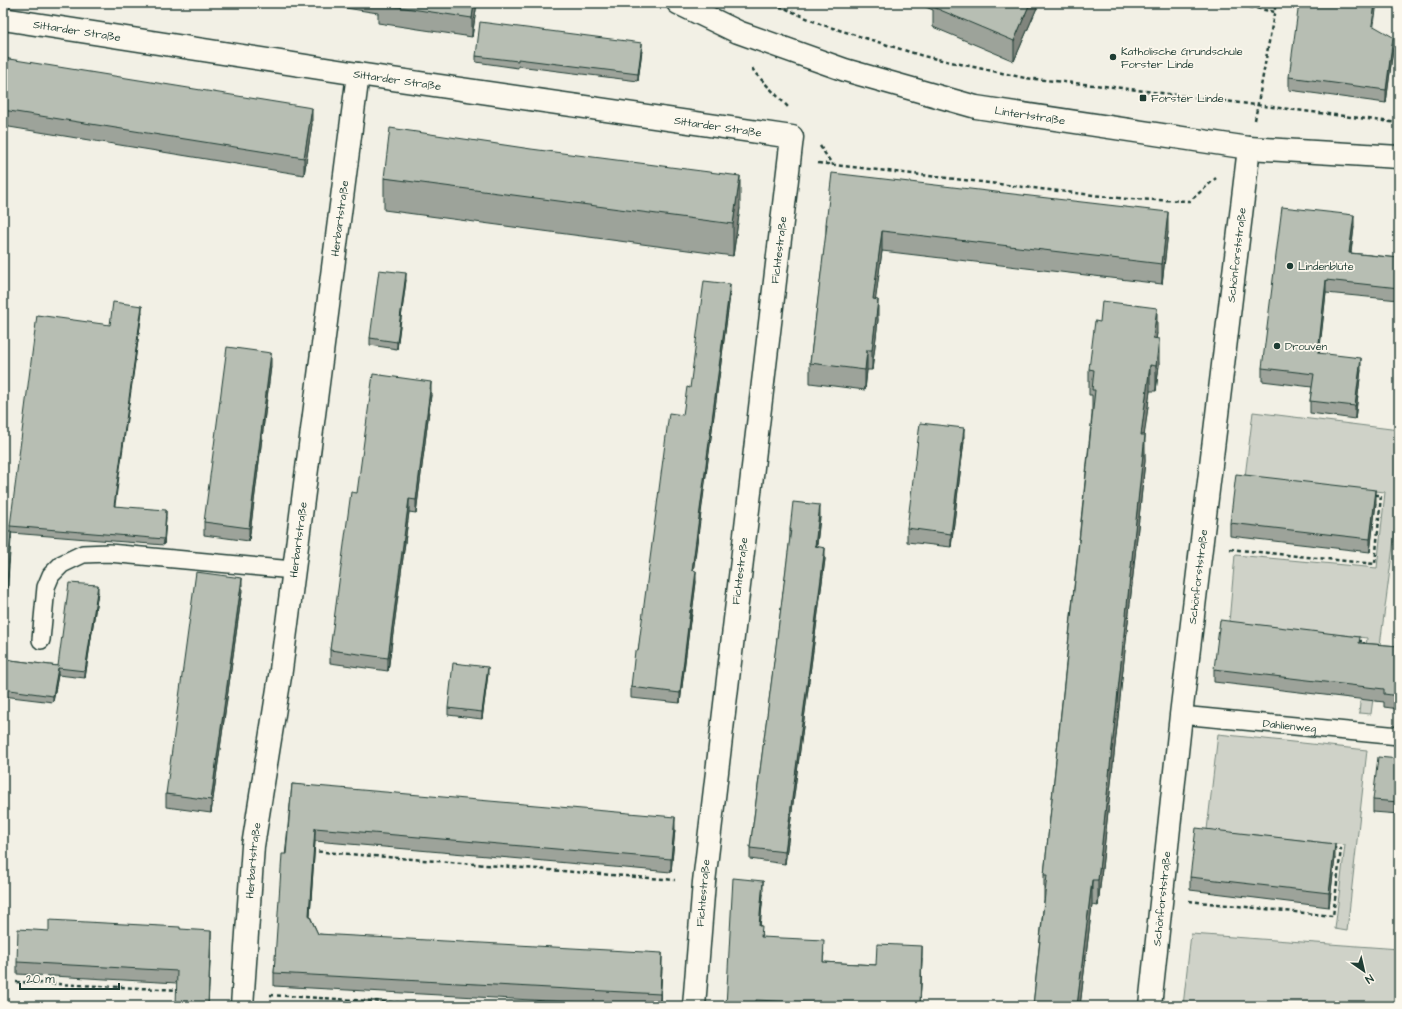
<svg xmlns="http://www.w3.org/2000/svg" width="1402" height="1009" viewBox="0 0 1402 1009" font-family="'Architects Daughter',sans-serif">
<style>
.green{fill:#cfd2c8;stroke:#77887e}
.lines{fill:none;stroke-linecap:round;stroke-linejoin:round}
.lane-casing{stroke:#1f3d34;stroke-width:20}
.street-casing{stroke:#1f3d34;stroke-width:25}
.secondary-casing{stroke:#1f3d34;stroke-width:25}
.path{stroke:#1f3d34;stroke-width:2.5;stroke-dasharray:4 3;stroke-linecap:butt}
.lane{stroke:#fbf7ec;stroke-width:17}
.street{stroke:#fbf7ec;stroke-width:22}
.secondary{stroke:#fbf7ec;stroke-width:22}
.wall{fill:#9da39a;stroke:#1f3d34}
.shaded-wall{fill:#80857d;stroke:#1f3d34}
.building{fill:#b7beb3;stroke:#1f3d34}
.poi-dot{fill:#1f3d34;stroke:#fbf7ec;stroke-width:1.5}
.labels{text-anchor:middle;dominant-baseline:central;stroke-width:3.5;stroke-linejoin:round;paint-order:stroke}
.street-label{font-size:11px;fill:#1f3d34;stroke:#fbf7ec}
.poi-label{font-size:11px;fill:#1f3d34;stroke:#fbf7ec;text-anchor:start}
</style>
<rect width="100%" height="100%" fill="#f2f0e5"/>
<filter id="ink" filterUnits="userSpaceOnUse"><feTurbulence type="fractalNoise" baseFrequency=".025" numOctaves="2"/><feDisplacementMap in="SourceGraphic" scale="8" xChannelSelector="R" yChannelSelector="G"/><feConvolveMatrix kernelMatrix="1 2 1 2 8 2 1 2 1" color-interpolation-filters="sRGB"/></filter>
<g filter="url(#ink)">
<path class="green" d="M1253,412L1399,430V501L1371,714L1359,713L1367,638L1229,622L1235,555L1377,568L1385,492L1245,477Z
M1218,734L1367,750L1347,931L1335,929L1345,845L1207,830Z
M1191,934L1399,949V1006H1183Z"/>
<g class="lines">
<g class="lane-casing">
<g id="lane">
<path d="M41,640L46,587L51,575L62,564L83,554L109,553L293,570"/>
<path id="s1" d="M1181,715L1399,736"/>
</g>
</g>
<g class="street-casing">
<g id="street">
<path id="s2" d="M3,19L358,74L792,137L704,882L694,1006"/>
<path id="s3" d="M242,1006L253,846L281,670L358,74"/>
<path id="s4" d="M1150,1006L1181,715L1249,148"/>
</g>
</g>
<g class="secondary-casing">
<g id="secondary">
<path id="s5" d="M678,3L738,32L845,70L976,107L1249,148L1399,157"/>
</g>
</g>
<path class="path" d="M773,3L820,24L923,56L1025,78L1113,87L1399,123
M1229,3L1275,12
M752,68L755,73L788,107
M1255,120L1276,3
M820,146L832,164
M818,163L1127,199L1190,201L1216,178
M1230,549L1375,564L1381,495H1373
M1358,641H1364V646
M311,851L675,880
M1189,901L1333,916L1341,849L1333,848
M16,982L180,990
M270,995L454,1006"/>
<use href="#lane" class="lane"/>
<use href="#street" class="street"/>
<use href="#secondary" class="secondary"/>
</g>
<path class="wall" d="M313,3H477L472,37L378,23V13Z
M916,3H1039L1014,61L933,27V10Z
M1374,26L1393,49L1386,103L1289,90V77Z
M642,50L638,81L518,66V68L476,62V56Z
M3,58L312,124L304,175L3,126Z
M384,178L740,208L733,256L384,210Z
M826,224L1168,232L1162,284L882,251L875,300L878,320L872,370H867L865,390L810,383V363L826,236Z
M1354,227L1351,253L1399,258V300L1326,293L1319,353L1361,370L1355,419L1310,413V401L1312,387L1262,381V368Z
M406,280L397,349L370,345V338Z
M730,295L693,571L696,582L691,621H690L680,703L631,698V687L683,415L690,388Z
M142,312L114,506L166,517L164,545L11,533V539L10,532V526L110,325Z
M1157,333L1156,339L1159,365L1156,391H1150L1144,435L1145,461L1098,906L1092,905L1080,1006H1033L1044,900V875L1092,415V395H1089V369Z
M271,366L249,541L204,535V522Z
M431,395L416,513L409,512L388,671L330,663V650L357,493Z
M964,441L951,547L907,542V528Z
M1376,503L1370,552L1230,536V523Z
M820,517L817,546L825,559L785,864L750,859V848L790,539V529Z
M242,591L211,813L166,807V794Z
M98,592L85,678L58,675L53,702L3,696V659L58,666Z
M1360,643L1399,646V709L1384,707V702L1214,682V669Z
M488,674L482,719L448,715V708Z
M1399,759V814L1373,812V800Z
M292,784L675,829L671,872L315,841L310,916L318,934L662,966L660,1006H642L274,986V973Z
M1335,858L1329,907L1190,890V877Z
M763,894L760,926L762,937L824,953L823,962L876,965L922,959L920,1006H726Z
M180,929L211,942L177,983L17,974V962L49,931Z"/>
<path class="shaded-wall" d="M474,3H477L472,37V18Z
M1030,3H1039L1014,61V41Z
M1375,3H1377L1372,38V25Z
M1393,37V49L1386,103V90Z
M642,43V50L638,81V74Z
M312,108V124L304,175V158Z
M740,176V208L733,256V224Z
M1168,212V232L1162,284V264Z
M1354,215V227L1349,265V253Z
M882,231V251L873,319V299Z
M406,273V280L397,349V342Z
M1326,280V293L1318,365V353Z
M730,284V295L692,581V570Z
M878,300V320L872,370V350Z
M142,306V312L114,512V506Z
M1157,308V333L1153,364V338Z
M1159,339V365L1156,391V366Z
M867,350V370L865,390V370Z
M271,353V366L249,541V528Z
M1361,358V370L1355,419V406Z
M1150,365V391L1141,460V435Z
M431,382V395L416,513V500Z
M964,428V441L951,547V534Z
M1145,435V461L1098,906V880Z
M1376,490V503L1370,552V539Z
M409,499V512L388,671V658Z
M820,505V517L815,558V546Z
M166,510V517L164,545V539Z
M11,532V539L3,645V638Z
M825,548V559L785,864V852Z
M696,571V582L691,621V610Z
M242,578V591L211,813V800Z
M98,585V592L85,678V671Z
M690,610V621L680,703V693Z
M488,667V674L482,719V712Z
M58,668V675L53,702V696Z
M675,817V829L671,872V859Z
M315,828V841L309,928V915Z
M1335,844V858L1329,907V893Z
M1092,880V905L1080,1006H1077Z
M763,881V894L759,939V926Z
M211,931V942L208,1006Z
M922,946V959L920,1006Z
M662,953V966L660,1006V994Z"/>
<path class="building" d="M378,3H474L472,18L378,4Z
M935,3H1030L1014,41L933,7Z
M1299,3H1375L1372,25L1393,37L1386,90L1289,77Z
M480,22L642,43L638,74L518,59V61L476,56Z
M3,58L312,108L304,158L3,110Z
M390,128L531,149L740,176L733,224L384,178Z
M832,173L1168,212L1162,264L882,231L873,299L878,300L872,350H867L865,370L810,363L827,224H826Z
M1282,207L1354,215L1349,253L1399,258V288L1326,280L1318,353L1361,358L1355,406L1310,401L1314,374L1262,368Z
M379,270L406,273L397,342L370,338Z
M704,281L730,284L692,570L696,571L691,610H690L680,693L631,687L635,651H638L669,413L683,415L687,387L690,388Z
M1102,301L1157,308L1153,338L1159,339L1156,366L1150,365L1141,435H1145L1098,880H1092L1077,1006H1033L1047,875H1044L1095,390H1092L1094,370L1089,369L1095,321L1100,322Z
M113,302L142,306L114,506L166,510L164,539L10,526L37,315L110,325Z
M227,347L271,353L249,528L204,522Z
M373,374L431,382L416,500L409,499L388,658L330,650L351,492L357,493Z
M920,423L964,428L951,534L907,528Z
M1236,474L1376,490L1370,539L1230,523Z
M793,502L820,505L815,546L825,548L785,852L750,848L791,529H790Z
M3,532H11L3,638Z
M196,572L242,578L211,800L166,794Z
M69,583L98,585L85,671L58,668L53,696L3,689V659L58,666Z
M1220,620L1360,637L1359,643L1399,646V696L1384,694V689L1214,669Z
M453,663L488,667L482,712L448,708Z
M1378,757L1399,759V802L1373,800Z
M292,784L675,817L671,859L315,828L309,915L318,934L662,953L660,994L274,973L282,854H286Z
M1196,828L1335,844L1329,893L1190,877Z
M733,878L763,881L759,926H762L761,937L824,940L823,962L876,965L877,944L922,946L920,1006H877L756,1000V1006H726Z
M49,920L180,927V929L211,931L208,1006H176L177,971L17,962L18,929L49,931Z"/>
</g>
<g class="poi-dot">
<circle cx="1113" cy="57" r="4"/>
<rect x="1139" y="94" width="8" height="8" rx="2"/>
<circle cx="1290" cy="266" r="4"/>
<circle cx="1277" cy="346" r="4"/>
</g>
<g class="labels">
<g class="street-label">
<text stroke="none"><textPath href="#s2" startOffset="75">Sittarder Straße</textPath></text>
<text stroke="none"><textPath href="#s2" startOffset="399">Sittarder Straße</textPath></text>
<text stroke="none"><textPath href="#s5" startOffset="371">Lintertstraße</textPath></text>
<text stroke="none"><textPath href="#s2" startOffset="723">Sittarder Straße</textPath></text>
<text stroke="none"><textPath href="#s3" startOffset="794">Herbartstraße</textPath></text>
<text transform="translate(779 250) rotate(-83)">Fichtestraße</text>
<text stroke="none"><textPath href="#s4" startOffset="756">Schönforststraße</textPath></text>
<text stroke="none"><textPath href="#s3" startOffset="470">Herbartstraße</textPath></text>
<text transform="translate(740 571) rotate(-83)">Fichtestraße</text>
<text stroke="none"><textPath href="#s4" startOffset="432">Schönforststraße</textPath></text>
<text stroke="none"><textPath href="#s1" startOffset="109">Dahlienweg</textPath></text>
<text stroke="none"><textPath href="#s3" startOffset="146">Herbartstraße</textPath></text>
<text transform="translate(703 893) rotate(-85)">Fichtestraße</text>
<text stroke="none"><textPath href="#s4" startOffset="108">Schönforststraße</textPath></text>
</g>
<g class="poi-label">
<text x="1121" y="51">Katholische Grundschule<tspan x="1121" dy="13">Forster Linde</tspan></text>
<text x="1151" y="98">Forster Linde</text>
<text x="1298" y="266">Lindenblüte</text>
<text x="1285" y="346">Drouven</text>
</g>
</g>
<rect width="1402" height="1009" fill="none" stroke="#fbf7ec" stroke-width="16"/>
<rect x="8" y="8" width="1386" height="993" fill="none" stroke="#1f3d34" stroke-width="1.5" filter="url(#ink)"/>
<g transform="translate(1364 971) rotate(146)" stroke="#fbf7ec" stroke-width="3" paint-order="stroke">
<path d="M0-3L7 15L0 10L-7 15Z" fill="#1f3d34"/>
<text y="-6" font-size="11" font-weight="bold" text-anchor="middle" fill="#1f3d34">N</text>
</g>
<path d="M20 983v6h99v-6" fill="none" stroke="#1f3d34" stroke-width="2"/>
<text x="26" y="983" font-size="12" fill="#1f3d34" stroke="#fbf7ec" stroke-width="3" paint-order="stroke">20 m</text>
</svg>
